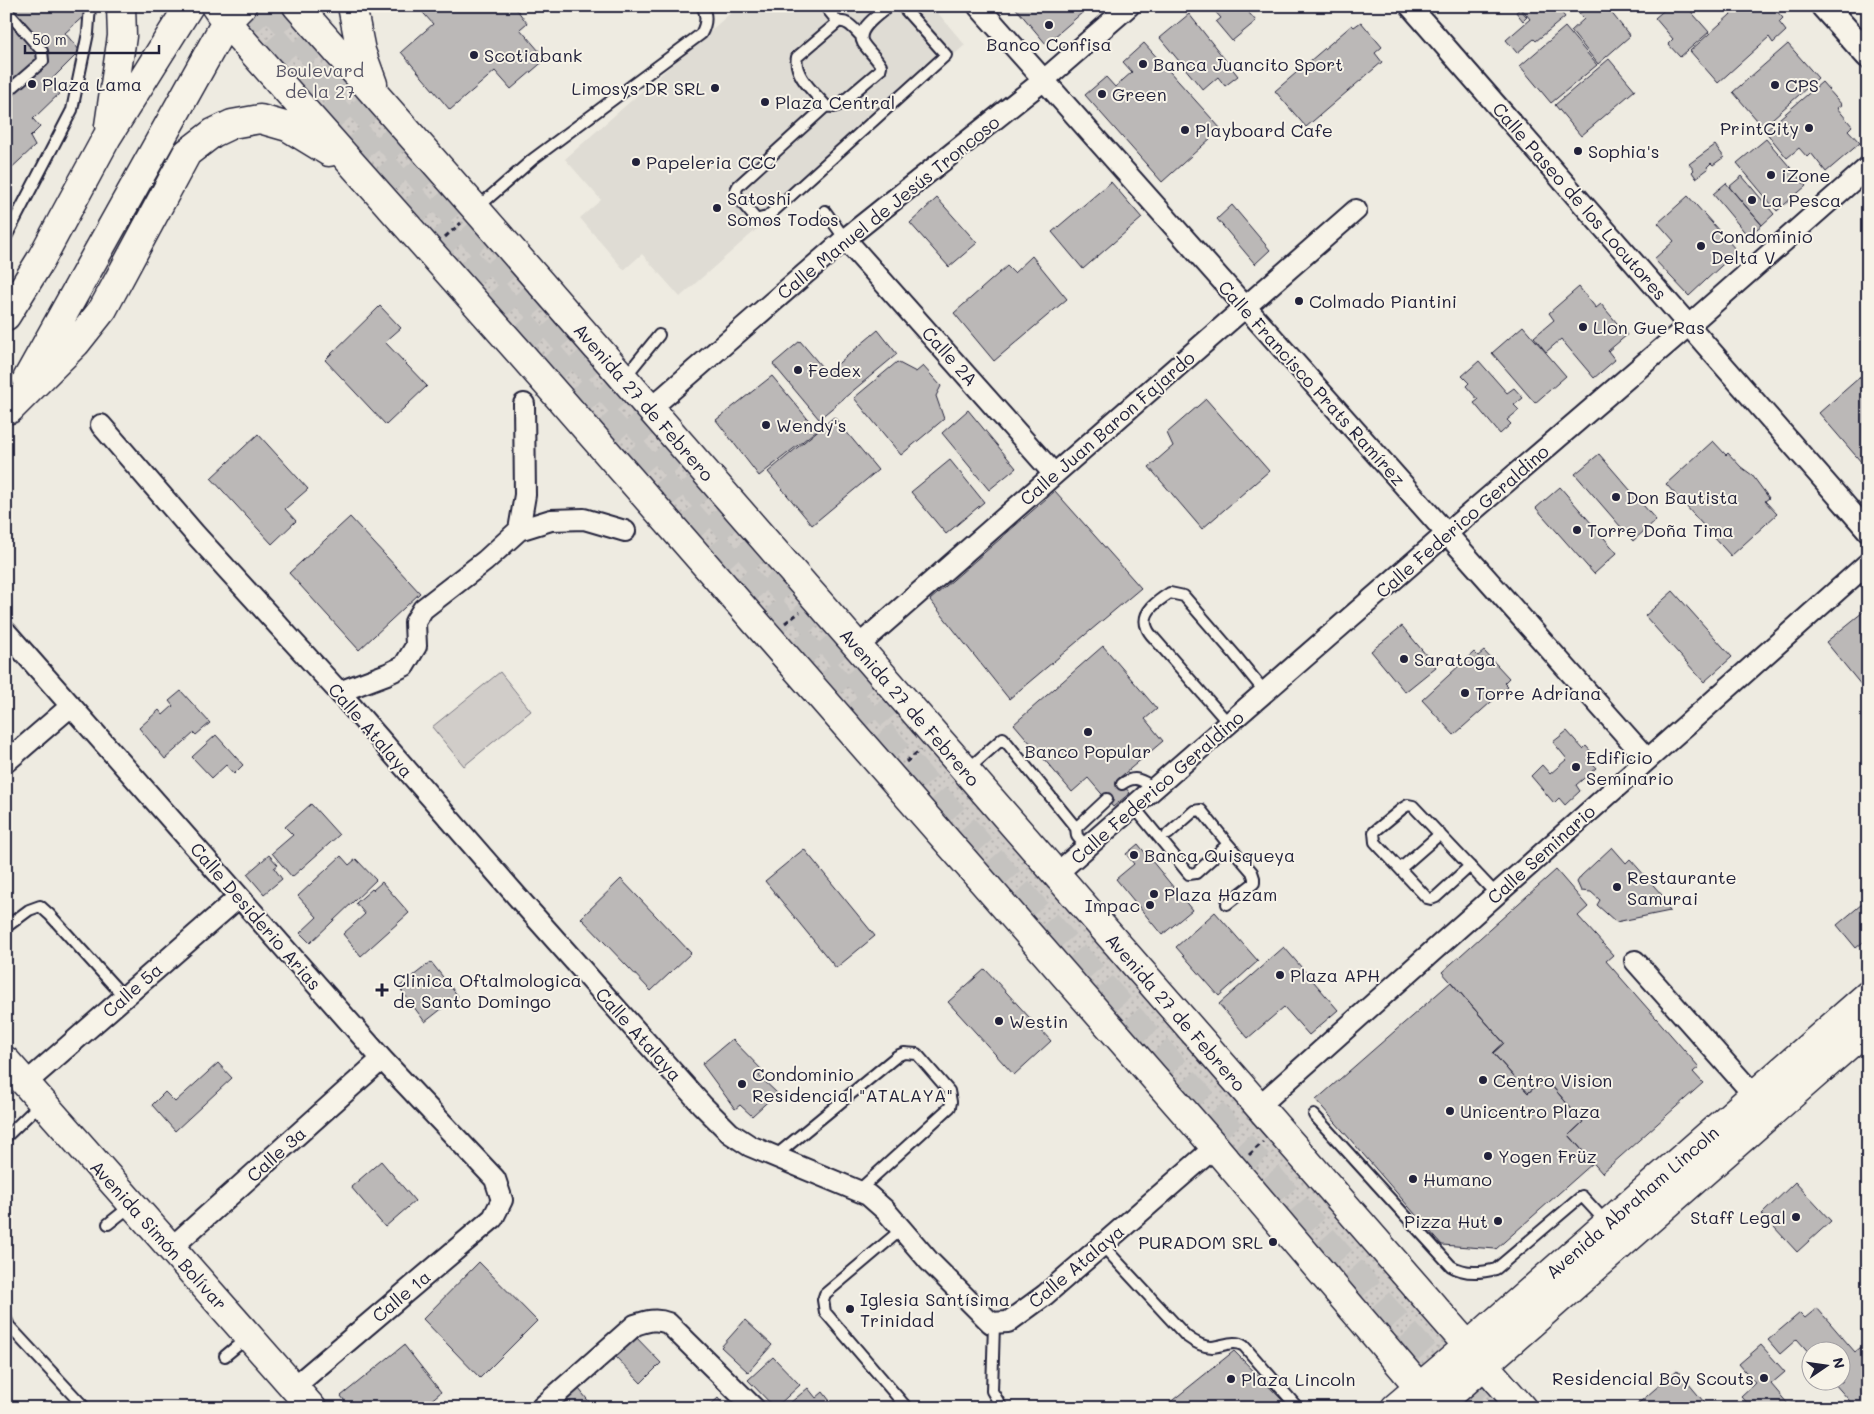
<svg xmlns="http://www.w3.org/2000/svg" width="1874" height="1414" viewBox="0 0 1874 1414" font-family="Mali,sans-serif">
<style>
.built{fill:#dfdcd4}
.grass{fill:url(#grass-dots);stroke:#7a7882}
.pitch{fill:#d1cdc9;stroke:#7a7882}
.building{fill:#bbb8b7;stroke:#22223b}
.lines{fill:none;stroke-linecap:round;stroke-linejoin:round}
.motorway-tunnel{stroke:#c5c3c0;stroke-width:28;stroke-dasharray:28 14;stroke-linecap:butt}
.service-casing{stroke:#22223b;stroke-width:14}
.minor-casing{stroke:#22223b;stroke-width:24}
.tertiary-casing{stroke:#22223b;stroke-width:29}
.secondary-casing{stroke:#22223b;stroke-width:31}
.primary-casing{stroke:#22223b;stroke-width:31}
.path{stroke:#22223b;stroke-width:3;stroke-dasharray:5 4;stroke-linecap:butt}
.service{stroke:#f7f3e8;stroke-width:10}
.minor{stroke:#f7f3e8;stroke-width:20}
.tertiary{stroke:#f7f3e8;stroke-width:25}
.secondary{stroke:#f7f3e8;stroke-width:28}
.primary{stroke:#f7f3e8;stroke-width:28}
.poi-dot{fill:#22223b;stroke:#f7f3e8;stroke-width:2}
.labels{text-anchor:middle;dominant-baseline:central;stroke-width:4;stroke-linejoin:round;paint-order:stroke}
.poi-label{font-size:18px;fill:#22223b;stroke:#f7f3e8;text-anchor:start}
.park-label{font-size:18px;fill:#575566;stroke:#f7f3e8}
.street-label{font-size:18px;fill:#22223b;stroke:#f7f3e8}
</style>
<defs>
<pattern id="grass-dots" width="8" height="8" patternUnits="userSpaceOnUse" patternTransform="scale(1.25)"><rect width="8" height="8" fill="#d1cdc9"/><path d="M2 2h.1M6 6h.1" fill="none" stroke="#b3b0ae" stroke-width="1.8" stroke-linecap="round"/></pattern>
</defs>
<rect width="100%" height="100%" fill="#eeebe1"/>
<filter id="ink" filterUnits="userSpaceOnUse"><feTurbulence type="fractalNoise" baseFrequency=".02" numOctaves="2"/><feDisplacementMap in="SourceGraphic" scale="10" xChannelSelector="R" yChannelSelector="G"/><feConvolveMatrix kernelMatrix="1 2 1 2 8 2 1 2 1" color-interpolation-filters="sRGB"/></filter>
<g filter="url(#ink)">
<path class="built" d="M732,6H932L965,45L680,297L642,254L624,270L580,218L601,200L565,159L734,10Z"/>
<path class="grass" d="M220,6H290L1513,1408H1449Z"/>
<path class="pitch" d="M500,672L531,711L464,766L432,727Z"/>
<path class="building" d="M6,6H81L87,13L65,33L80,51L53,78L63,90L33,119L40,127L30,137L35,146L6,173Z
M417,6H514L527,23L520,29L546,59L511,89L495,71L450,110L401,52L433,24Z
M1014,6H1090L1046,44Z
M1210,6H1243L1256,21L1232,41L1216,22L1221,18Z
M1526,6H1556L1565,17L1536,41L1534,39L1517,53L1506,40L1530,19L1522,9Z
M1588,6H1606L1630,36L1598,64L1571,31L1584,19L1579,14Z
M1669,6H1686L1709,32L1680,57L1668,44L1673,39L1655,18Z
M1740,6H1772L1783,18L1779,22L1786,31L1773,43L1769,37L1718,83L1690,51Z
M1520,9L1527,17L1523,21L1516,12Z
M1189,14L1238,76L1225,86L1218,77L1203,90L1160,38Z
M1361,22L1382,47L1375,53L1382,62L1306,127L1275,91L1352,25L1354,27Z
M1565,27L1597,65L1551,103L1520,66Z
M1144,43L1221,129L1162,182L1085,95L1106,77L1115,87L1132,72L1123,62Z
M1788,44L1818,78L1763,127L1733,92Z
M1609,59L1635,90L1581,136L1555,105Z
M1822,82L1842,105L1837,108L1852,126L1848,130L1860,143L1826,172L1811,153L1807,157L1799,148L1787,158L1765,131Z
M1766,139L1806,186L1777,211L1737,163Z
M1715,145L1724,157L1713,165L1711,163L1707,167L1708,169L1696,178L1692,172L1694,170L1689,164Z
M1742,176L1774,214L1762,225L1729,187Z
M1111,182L1142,218L1083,269L1052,232Z
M1726,183L1762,225L1748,236L1713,194Z
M1688,196L1737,251L1689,296L1654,259L1674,241L1658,223Z
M937,198L977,243L949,267L910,223Z
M1232,205L1270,250L1255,264L1217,219Z
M1032,256L1067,299L994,361L954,313L1007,266L1014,273Z
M1579,287L1596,308L1601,304L1627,335L1608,351L1615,360L1594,378L1561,339L1546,352L1534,337L1554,320L1549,313Z
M380,306L401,328L385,342L427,386L386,425L325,360Z
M1523,326L1566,376L1535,403L1492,353Z
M878,330L897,354L819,419L773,364L800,341L827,373Z
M1479,361L1507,393L1514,388L1523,398L1514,405L1519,410L1507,420L1511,424L1500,434L1474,403L1478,400L1466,386L1469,383L1462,376Z
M897,362L916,372L923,366L941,386L936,396L944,419L901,455L854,398Z
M1868,370V470L1819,413Z
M772,376L817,430L759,476L716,420Z
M1206,399L1269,471L1202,529L1149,467L1173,446L1167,433Z
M968,410L1016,468L989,490L942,433Z
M834,417L878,470L812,525L768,472Z
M258,434L308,489L285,509L296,521L272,544L211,478Z
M1713,441L1726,455L1728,453L1741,467L1752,475L1769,498L1765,501L1777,514L1731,556L1666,484Z
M1599,454L1656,520L1633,541L1575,474Z
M950,460L984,502L946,534L911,492Z
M1560,487L1617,553L1594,574L1536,508Z
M1055,491L1141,588L1009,699L930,600Z
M350,517L420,593L359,650L289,573Z
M1673,591L1732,657L1704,682L1645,616Z
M1868,608V681L1862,686L1826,642Z
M1402,626L1436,667L1405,692L1371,651Z
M1103,646L1157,709L1145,719L1163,741L1118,779L1130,793L1113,807L1088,778L1072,792L1014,724Z
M1484,651L1509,678L1504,683L1508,687L1454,735L1422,700L1474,652L1478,656Z
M181,691L210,723L196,735L194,733L165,759L139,728L159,710L163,715L173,706L169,701Z
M1567,731L1583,749L1586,746L1594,755L1588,759L1596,768L1576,785L1580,791L1565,805L1559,798L1554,803L1531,776L1542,765L1550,774L1567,759L1553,742Z
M216,735L243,765L234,774L226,765L212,778L192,757Z
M311,804L339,835L292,877L272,853L293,835L285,827Z
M1138,844L1192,910L1162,935L1116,879L1134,864L1126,854Z
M1612,847L1626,863L1630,859L1662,895L1659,898L1670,911L1616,922L1597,905L1600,900L1591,892L1581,891L1577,882L1581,876Z
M804,849L875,936L836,968L765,881Z
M269,855L278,865L274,868L282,879L264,894L247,874Z
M341,856L349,865L356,859L376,880L310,943L300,933L317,917L298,896Z
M1556,870L1588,907L1578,916L1613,955L1606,961L1699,1067L1693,1072L1703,1083L1602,1173L1569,1135L1583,1122L1545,1078L1528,1093L1493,1053L1504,1043L1442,972Z
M621,879L691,953L651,991L581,918Z
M382,882L409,913L361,956L343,934L365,914L356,903L372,889L373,890Z
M1868,899V938L1856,948L1837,925Z
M1215,912L1258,961L1219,996L1176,947Z
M1284,947L1338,1010L1309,1035L1284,1007L1248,1038L1219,1004Z
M431,962L458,996L425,1022L399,987Z
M985,969L1051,1041L1014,1075L948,1002Z
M1451,982L1504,1043L1493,1053L1528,1093L1545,1078L1583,1122L1569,1135L1593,1163L1496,1249L1442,1245L1316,1100Z
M732,1039L764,1072L759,1076L777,1093L752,1116L740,1105L735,1109L702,1064Z
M218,1063L232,1078L175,1131L152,1105L165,1092L175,1102Z
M381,1161L415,1201L385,1227L351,1187Z
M1795,1182L1831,1221L1797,1252L1762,1214Z
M479,1262L537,1321L480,1378L423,1319Z
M1817,1308L1855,1352L1860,1348L1868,1358V1408H1856L1833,1382H1842V1352H1812V1356L1797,1339L1780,1354L1768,1340L1800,1313L1805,1318Z
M745,1320L772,1345L748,1372L721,1347Z
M633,1334L661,1363L641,1383L613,1354Z
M404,1345L441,1392L422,1408H350L341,1396Z
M1761,1345L1785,1372L1771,1384L1788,1404L1797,1402L1796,1408H1752L1741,1396L1755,1383L1739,1364Z
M1234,1351L1290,1408H1163Z
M773,1357L800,1385L775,1408L748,1380Z
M1677,1370L1709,1408H1633Z
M808,1388L816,1398L823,1392L833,1405L830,1408H784Z
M579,1389L594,1408H557Z
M718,1398L726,1408H707Z"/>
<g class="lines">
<path class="motorway-tunnel" d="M244,6L1472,1408
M271,6L808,618L892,717
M1466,1375L1495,1408"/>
<g class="service-casing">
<path id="service" d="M825,6L838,22
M6,10L42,51L43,61L6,93
M861,36C854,29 848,20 838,22L797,57C793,75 815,93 826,106L833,107L839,105L880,70L881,66C876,57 868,51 863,43C855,29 880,14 889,6
M826,106L738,186L736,190L737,197L755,218L759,219L767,217L946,55L902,6
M477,208L533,159L701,34C706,25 708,16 702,6
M825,211L845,239
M6,237L72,110L88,33L90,6
M625,377L659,335
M1229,724L1154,638C1151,635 1148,631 1147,628C1140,612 1159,600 1170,593L1184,596L1235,655L1265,692
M967,770L1003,738L1076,828
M1122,784C1136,774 1142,781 1155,788
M1134,807L1189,874L1196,873L1228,844L1201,810L1194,811L1168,834
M1087,848L1077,836L1076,828L1107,799
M1470,866L1436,897L1431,899L1427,898L1375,842L1374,832L1403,808L1408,805L1413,806L1496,894
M1400,869L1440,834
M1227,904L1254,883V878L1252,872L1228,844
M6,927L29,910L40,906L50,915L124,997
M1314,1115L1451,1266C1464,1274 1481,1273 1496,1269L1582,1196L1606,1222
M6,1137L41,1103
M774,1157L897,1056L904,1053L917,1054L949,1091L951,1102L950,1107L858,1191
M108,1224L132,1205
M902,1229L825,1294L823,1300L825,1312L907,1408
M1102,1245L1186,1336C1194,1342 1202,1347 1212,1347C1224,1346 1234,1339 1244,1346L1298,1408
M6,1319L9,1326L85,1408
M994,1324L992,1391L1002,1408
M225,1356L248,1337"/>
</g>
<g class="minor-casing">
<path id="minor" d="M978,6L1647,759
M1410,6L1868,531
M845,239L1054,474
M650,409L845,239L1044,80L1129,6
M101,425L195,534L339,692L521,901L702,1105L730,1133L750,1146L868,1195L885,1210L929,1261L991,1323L1008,1322L1045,1295L1215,1147
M519,530L525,495L524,404
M6,632L382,1059L495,1179L502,1200L493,1218L294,1387
M857,647L1356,210
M339,692L387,674L404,666L416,646L415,622L423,609L485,561L519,530L551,520L584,519L625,531
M6,762L71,706
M1056,874L1446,534L1689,325L1868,167
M1635,961L1754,1095
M26,1083L239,897
M1259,1106L1868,563
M171,1248L382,1059
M541,1408L635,1325C647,1321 656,1318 668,1323L754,1408"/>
</g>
<g class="tertiary-casing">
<path id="tertiary" d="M1824,6L1868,55"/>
</g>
<g class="secondary-casing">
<path id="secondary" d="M6,1061L312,1408
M1395,1408L1469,1345L1868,995
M1435,1408L1868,1028"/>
</g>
<g class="primary-casing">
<path id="primary" d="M215,6L226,22L520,353L1215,1147L1437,1408
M297,6L476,209L1522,1408
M352,6L361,51L373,84
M109,126L122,36L121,6
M6,316L40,261L107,137L189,6
M27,379L226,22L242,6
M10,409L76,343L103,309L187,153L213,133L232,124L260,119L288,127L329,152"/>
</g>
<path class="path" d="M445,237L461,223
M785,623L800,612
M906,762L920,750
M1249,1155L1263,1142"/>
<use href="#service" class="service"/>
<use href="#minor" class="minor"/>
<use href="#tertiary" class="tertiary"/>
<use href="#secondary" class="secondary"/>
<use href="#primary" class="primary"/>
</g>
</g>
<g class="poi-dot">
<circle cx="1049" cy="25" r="5"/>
<circle cx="474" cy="55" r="5"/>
<circle cx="1143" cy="64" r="5"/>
<circle cx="32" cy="84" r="5"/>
<circle cx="1775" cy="85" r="5"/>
<circle cx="715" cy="88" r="5"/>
<circle cx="1102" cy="94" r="5"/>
<circle cx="765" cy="102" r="5"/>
<circle cx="1809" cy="128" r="5"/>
<circle cx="1185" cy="130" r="5"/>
<circle cx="1578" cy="151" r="5"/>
<circle cx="636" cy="162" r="5"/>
<circle cx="1771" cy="175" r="5"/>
<circle cx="1752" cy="200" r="5"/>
<circle cx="717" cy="208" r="5"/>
<circle cx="1701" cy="246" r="5"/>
<circle cx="1299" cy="301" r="5"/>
<circle cx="1583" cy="327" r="5"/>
<circle cx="798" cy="370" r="5"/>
<circle cx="766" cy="425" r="5"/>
<circle cx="1616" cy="497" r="5"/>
<circle cx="1577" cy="530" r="5"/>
<circle cx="1404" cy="659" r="5"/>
<circle cx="1465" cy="693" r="5"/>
<circle cx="1088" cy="732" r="5"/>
<circle cx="1576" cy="767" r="5"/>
<circle cx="1134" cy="855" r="5"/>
<circle cx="1617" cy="887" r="5"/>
<circle cx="1154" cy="894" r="5"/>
<circle cx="1150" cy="905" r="5"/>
<circle cx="1280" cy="975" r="5"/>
<path d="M379.5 982.5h5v5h5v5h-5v5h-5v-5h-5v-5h5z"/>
<circle cx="999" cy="1021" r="5"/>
<circle cx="1483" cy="1080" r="5"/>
<circle cx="742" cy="1084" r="5"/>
<circle cx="1450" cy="1111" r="5"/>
<circle cx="1488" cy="1156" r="5"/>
<circle cx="1413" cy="1179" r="5"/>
<circle cx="1796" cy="1217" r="5"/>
<circle cx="1498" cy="1221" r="5"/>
<circle cx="1273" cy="1242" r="5"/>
<circle cx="850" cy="1309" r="5"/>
<circle cx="1764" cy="1378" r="5"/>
<circle cx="1231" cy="1379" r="5"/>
</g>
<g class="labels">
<g class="poi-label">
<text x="1049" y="44" text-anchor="middle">Banco Confisa</text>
<text x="484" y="55">Scotiabank</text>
<text x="1153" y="64">Banca Juancito Sport</text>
<text x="42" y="84">Plaza Lama</text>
<text x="1785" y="85">CPS</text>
<text x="705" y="88" text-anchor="end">Limosys DR SRL</text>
<text x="1112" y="94">Green</text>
<text x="775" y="102">Plaza Central</text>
<text x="1799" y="128" text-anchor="end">PrintCity</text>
<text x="1195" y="130">Playboard Cafe</text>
<text x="1588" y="151">Sophia's</text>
<text x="646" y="162">Papeleria CCC</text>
<text x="1781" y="175">iZone</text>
<text x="727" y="198">Satoshi<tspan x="727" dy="21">Somos Todos</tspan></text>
<text x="1762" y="200">La Pesca</text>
<text x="1711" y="236">Condominio<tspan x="1711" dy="21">Delta V</tspan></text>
<text x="1309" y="301">Colmado Piantini</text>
<text x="1593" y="327">Llon Gue Ras</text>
<text x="808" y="370">Fedex</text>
<text x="776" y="425">Wendy's</text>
<text x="1626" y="497">Don Bautista</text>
<text x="1587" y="530">Torre Doña Tima</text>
<text x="1414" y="659">Saratoga</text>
<text x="1475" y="693">Torre Adriana</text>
<text x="1088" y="751" text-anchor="middle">Banco Popular</text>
<text x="1586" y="757">Edificio<tspan x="1586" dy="21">Seminario</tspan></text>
<text x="1144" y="855">Banca Quisqueya</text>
<text x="1627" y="877">Restaurante<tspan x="1627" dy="21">Samurai</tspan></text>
<text x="1164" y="894">Plaza Hazam</text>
<text x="1140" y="905" text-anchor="end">Impac</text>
<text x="1290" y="975">Plaza APH</text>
<text x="393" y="980">Clinica Oftalmologica<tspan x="393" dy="21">de Santo Domingo</tspan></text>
<text x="1009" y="1021">Westin</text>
<text x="752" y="1074">Condominio<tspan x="752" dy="21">Residencial "ATALAYA"</tspan></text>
<text x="1493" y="1080">Centro Vision</text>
<text x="1460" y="1111">Unicentro Plaza</text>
<text x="1498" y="1156">Yogen Früz</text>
<text x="1423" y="1179">Humano</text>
<text x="1786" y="1217" text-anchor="end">Staff Legal</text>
<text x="1488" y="1221" text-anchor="end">Pizza Hut</text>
<text x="1263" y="1242" text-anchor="end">PURADOM SRL</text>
<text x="860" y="1299">Iglesia Santísima<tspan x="860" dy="21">Trinidad</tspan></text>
<text x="1754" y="1378" text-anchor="end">Residencial Boy Scouts</text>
<text x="1241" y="1379">Plaza Lincoln</text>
</g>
<g class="park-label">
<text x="320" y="70">Boulevard<tspan x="320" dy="21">de la 27</tspan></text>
</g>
<g class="street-label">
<text transform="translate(1580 201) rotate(49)">Calle Paseo de los Locutores</text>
<text transform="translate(888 207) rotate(-39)">Calle Manuel de Jesús Troncoso</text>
<text transform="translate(950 356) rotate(48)">Calle 2A</text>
<text transform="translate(1312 383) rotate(48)">Calle Francisco Prats Ramírez</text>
<text transform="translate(644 402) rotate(49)">Avenida 27 de Febrero</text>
<text transform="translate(1107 428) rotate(-41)">Calle Juan Baron Fajardo</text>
<text transform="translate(1462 521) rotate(-41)">Calle Federico Geraldino</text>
<text transform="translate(910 707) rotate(49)">Avenida 27 de Febrero</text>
<text transform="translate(371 730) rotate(49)">Calle Atalaya</text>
<text transform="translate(1157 787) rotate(-41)">Calle Federico Geraldino</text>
<text transform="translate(1541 854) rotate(-42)">Calle Seminario</text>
<text transform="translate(256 916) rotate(49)">Calle Desiderio Arias</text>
<text transform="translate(132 990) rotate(-41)">Calle 5a</text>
<text transform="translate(1176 1012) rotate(49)">Avenida 27 de Febrero</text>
<text transform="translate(639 1034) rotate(48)">Calle Atalaya</text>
<text transform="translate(276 1154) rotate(-42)">Calle 3a</text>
<text transform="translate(1632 1202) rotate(-41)">Avenida Abraham Lincoln</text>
<text transform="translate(159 1235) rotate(48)">Avenida Simón Bolívar</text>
<text transform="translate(1076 1266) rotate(-40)">Calle Atalaya</text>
<text transform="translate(401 1296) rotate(-40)">Calle 1a</text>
</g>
</g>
<rect width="1874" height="1414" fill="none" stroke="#f7f3e8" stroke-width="25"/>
<rect x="12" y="12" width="1849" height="1389" fill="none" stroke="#22223b" stroke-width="2" filter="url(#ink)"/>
<g transform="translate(1826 1366) rotate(77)"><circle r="24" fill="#f7f3e8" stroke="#a29fa3"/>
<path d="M0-4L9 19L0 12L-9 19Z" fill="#22223b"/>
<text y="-8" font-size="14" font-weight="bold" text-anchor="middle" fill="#22223b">N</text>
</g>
<path d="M25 45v8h134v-8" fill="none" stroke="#22223b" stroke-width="2.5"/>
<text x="32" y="45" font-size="15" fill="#22223b" stroke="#f7f3e8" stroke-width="4" paint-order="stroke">50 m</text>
</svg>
